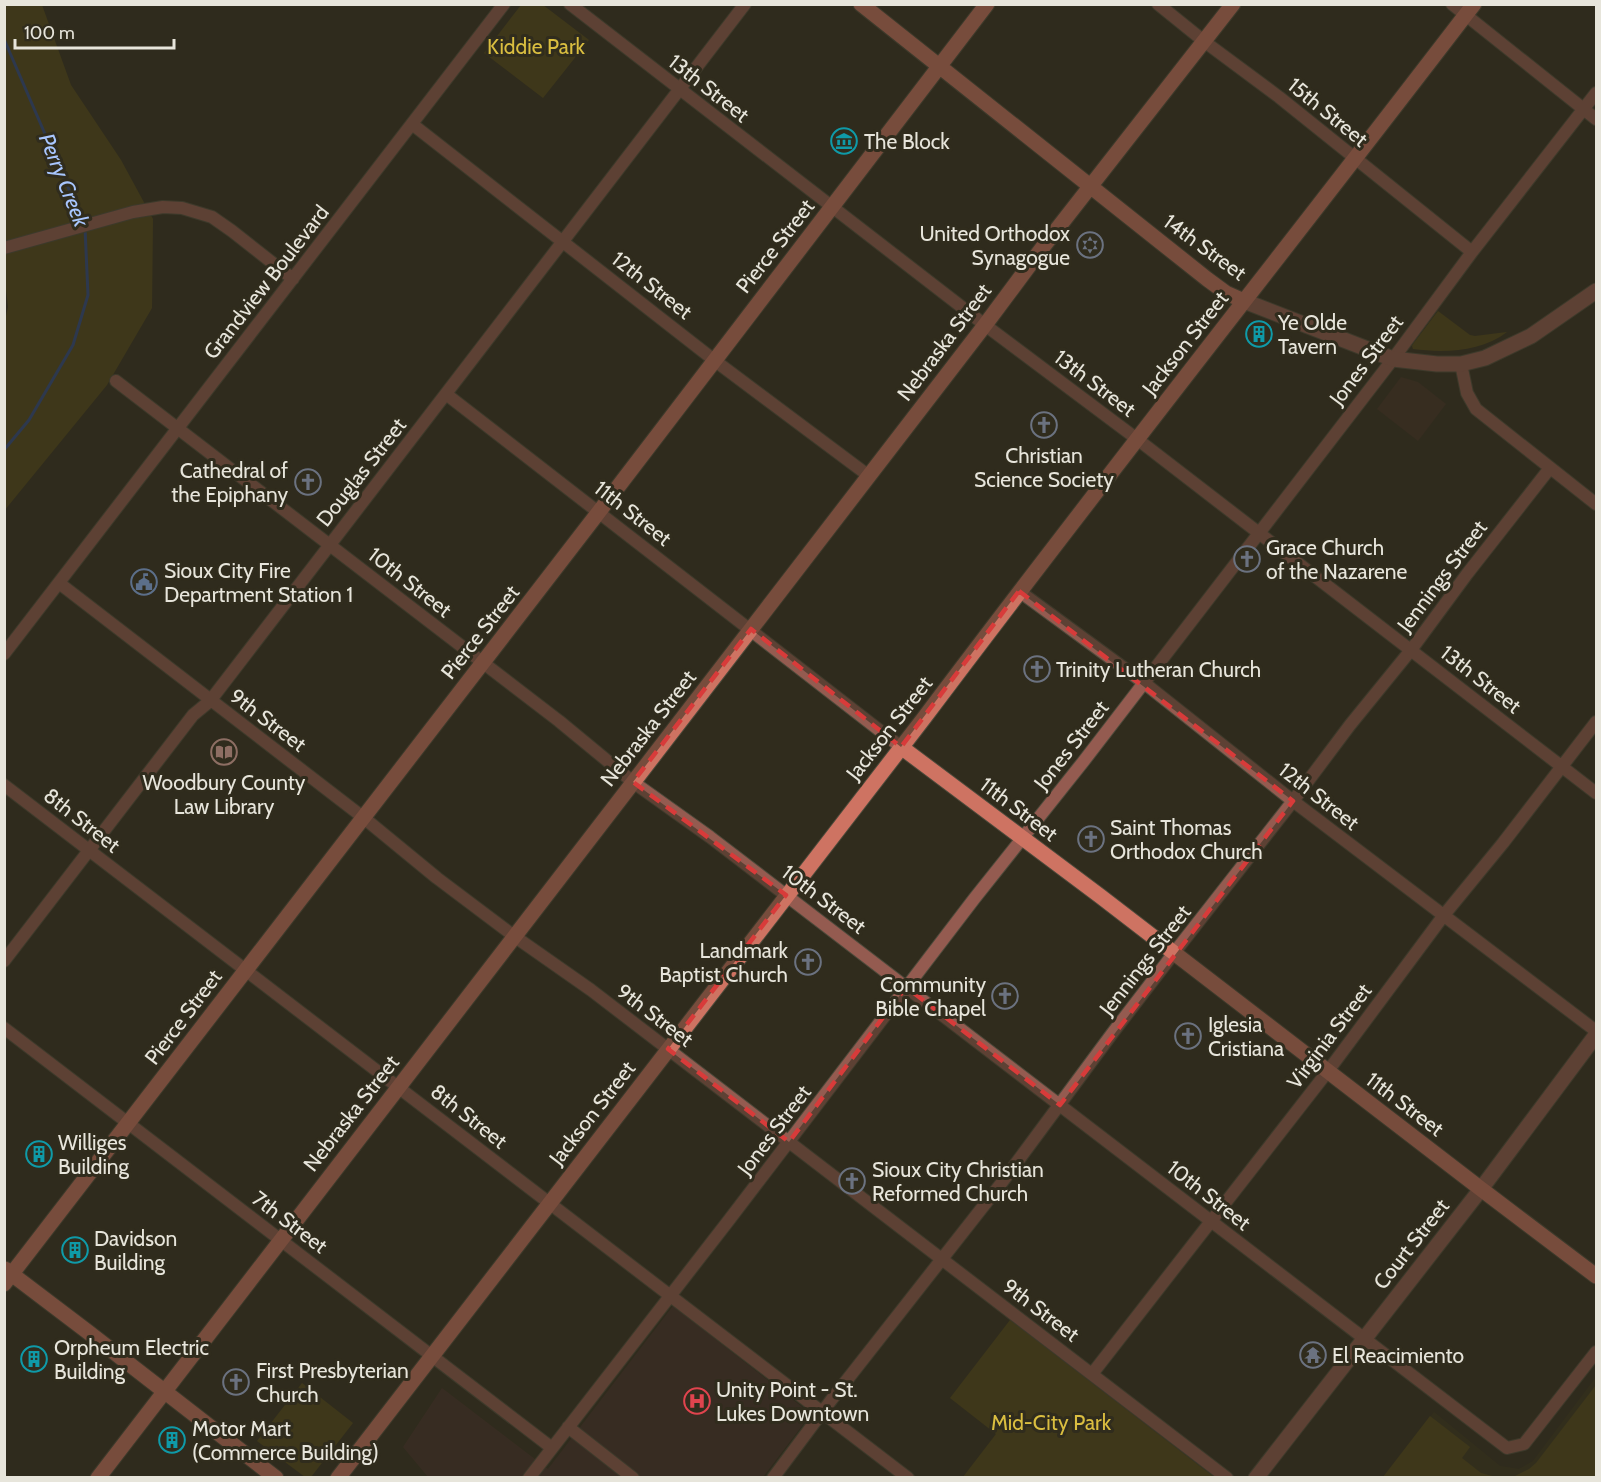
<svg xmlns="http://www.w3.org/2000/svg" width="1601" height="1482" viewBox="0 0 1601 1482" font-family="Cabin,sans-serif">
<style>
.commercial{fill:#402f25}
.built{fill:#37321c}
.medical{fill:#422e29}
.green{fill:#514617}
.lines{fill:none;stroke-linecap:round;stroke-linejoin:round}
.stream{stroke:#2a4889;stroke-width:3}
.minor-casing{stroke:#4d4a3b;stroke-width:14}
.tertiary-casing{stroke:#4d4a3b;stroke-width:17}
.secondary-casing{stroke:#4d4a3b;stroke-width:17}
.minor{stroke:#945b50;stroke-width:12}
.tertiary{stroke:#945b50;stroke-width:15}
.secondary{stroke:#ce7362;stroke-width:15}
.marked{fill:none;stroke:#d83b3a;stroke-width:4.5;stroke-dasharray:12 8;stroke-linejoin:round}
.labels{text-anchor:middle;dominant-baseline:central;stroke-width:6;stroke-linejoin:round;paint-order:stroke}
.park-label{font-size:21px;fill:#dabe40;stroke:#302c1d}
.street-label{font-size:21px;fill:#e7e5db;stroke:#302c1d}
.poi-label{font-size:21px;fill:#e7e5db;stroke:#302c1d;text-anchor:start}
.water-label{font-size:22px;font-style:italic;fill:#a8c6fe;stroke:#302c1d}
</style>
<rect width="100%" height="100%" fill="#302c1d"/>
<path class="commercial" d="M1401,377L1418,382L1446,404L1418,441L1377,409Z"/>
<path class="built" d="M1596,1377V1477L1384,1478L1434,1412L1500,1466L1519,1469L1533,1461Z"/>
<path class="medical" d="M673,1306L811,1414L763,1477H428L403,1447L442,1388L548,1469Z"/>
<path class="green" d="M5,5H42L71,85L121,160L153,219L152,308L107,385L4,511V325L8,307L4,272Z
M521,5H543L589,40L543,98L484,53Z
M1438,311L1470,335L1475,336L1507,332C1481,352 1444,353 1413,349L1412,346L1413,344Z
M1010,1320L1214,1477H963L996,1434L950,1398Z
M302,1383L353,1423L311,1477H305L257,1441Z
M1596,1385V1477H1513L1529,1469L1536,1463Z
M1430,1416L1470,1447L1462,1458L1481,1473L1496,1477H1383Z"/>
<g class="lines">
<path class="stream" d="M4,39L83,222
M4,450L29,420L73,345L88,295L85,228"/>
<g class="minor-casing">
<path id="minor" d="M570,4L985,325L1137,439L1596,793
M1158,4L1205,42L1279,97L1472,252
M1452,4L1596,119
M412,124L714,360L869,476
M4,248L133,212L163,207L182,208L212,217L232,231L293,279
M1461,364L1467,393L1476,409L1596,504
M116,381L559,721L633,782L710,837L1507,1448L1524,1444L1596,1352
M446,394L901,747
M59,583L364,818L437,878L514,936L591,990L1227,1478
M1019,591L1143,682L1293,801L1596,1031
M4,654L504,4
M4,785L908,1478
M4,961L193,715L210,701L745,4
M4,1028L552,1448
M1092,1374L1328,1071L1444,915L1503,843L1596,722
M568,1427L633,1478
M529,1478L729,1220L974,899L1083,762L1393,359L1472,252L1596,93
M773,1478L832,1399L1000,1185L1114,1031L1174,953L1293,801L1350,725L1411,650L1467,574L1550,468"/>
</g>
<g class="tertiary-casing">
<path id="tertiary" d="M1244,301L1393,359L1437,364H1461L1485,358L1531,336L1596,291
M1256,1478L1481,1189L1596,1035"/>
</g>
<g class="secondary-casing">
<path id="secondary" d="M861,4L1207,279L1226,293L1244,301
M901,747L1100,896L1481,1189L1596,1276
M5,1269L88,1332L276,1478
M4,1284L598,513L987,4
M98,1478L985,325L1043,247L1233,4
M338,1478L924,718C1104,478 1291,243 1474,4"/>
</g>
<use href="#minor" class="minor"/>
<use href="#tertiary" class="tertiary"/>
<use href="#secondary" class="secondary"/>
</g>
<path d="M0 0H1601V1482H0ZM1019,591L1293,801L1060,1105L906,987L789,1142L668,1049L786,895L633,782L751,629L901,747Z" fill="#302c1d" fill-opacity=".55" fill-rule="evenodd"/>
<path class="marked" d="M1019,591L1293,801L1060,1105L906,987L789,1142L668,1049L786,895L633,782L751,629L901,747Z"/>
<defs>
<g id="museum-ring" transform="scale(1.35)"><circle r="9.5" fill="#302c1d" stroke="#0f9aa8" stroke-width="1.5"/><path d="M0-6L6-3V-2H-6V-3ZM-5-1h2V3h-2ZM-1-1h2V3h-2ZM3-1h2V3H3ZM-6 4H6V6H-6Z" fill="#0f9aa8"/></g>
<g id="synagogue-ring" transform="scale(1.35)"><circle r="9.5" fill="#302c1d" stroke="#6b7280" stroke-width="1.5"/><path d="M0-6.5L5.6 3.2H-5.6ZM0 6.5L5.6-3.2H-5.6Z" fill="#6b7280"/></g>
<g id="building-ring" transform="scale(1.35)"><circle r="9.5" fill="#302c1d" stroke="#0f9aa8" stroke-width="1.5"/><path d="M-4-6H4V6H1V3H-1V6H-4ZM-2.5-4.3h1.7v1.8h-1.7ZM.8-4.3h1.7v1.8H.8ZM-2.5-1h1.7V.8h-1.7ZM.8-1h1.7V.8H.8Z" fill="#0f9aa8"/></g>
<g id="church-ring" transform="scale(1.35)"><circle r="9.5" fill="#302c1d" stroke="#6b7280" stroke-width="1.5"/><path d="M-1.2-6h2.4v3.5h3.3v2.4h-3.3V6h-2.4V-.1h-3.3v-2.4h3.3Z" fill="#6b7280"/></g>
<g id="civic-ring" transform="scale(1.35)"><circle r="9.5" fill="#302c1d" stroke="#5c6f8a" stroke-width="1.5"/><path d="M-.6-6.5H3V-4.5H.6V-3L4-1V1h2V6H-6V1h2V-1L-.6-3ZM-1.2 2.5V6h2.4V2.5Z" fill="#5c6f8a"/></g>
<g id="library-ring" transform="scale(1.35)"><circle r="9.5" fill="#302c1d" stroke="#8d6e63" stroke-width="1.5"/><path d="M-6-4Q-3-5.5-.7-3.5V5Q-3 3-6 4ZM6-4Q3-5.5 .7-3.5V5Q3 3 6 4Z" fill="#8d6e63"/></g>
<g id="temple-ring" transform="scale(1.35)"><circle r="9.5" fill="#302c1d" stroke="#6b7280" stroke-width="1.5"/><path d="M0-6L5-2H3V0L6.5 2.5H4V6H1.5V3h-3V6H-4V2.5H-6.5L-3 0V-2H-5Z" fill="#6b7280"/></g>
<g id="hospital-ring" transform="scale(1.35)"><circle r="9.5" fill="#302c1d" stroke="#e0444e" stroke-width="1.5"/><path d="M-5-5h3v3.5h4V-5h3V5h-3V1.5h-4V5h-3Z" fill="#e0444e"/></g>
</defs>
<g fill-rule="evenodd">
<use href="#museum-ring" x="844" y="141"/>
<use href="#synagogue-ring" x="1090" y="245"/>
<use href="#building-ring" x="1259" y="334"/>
<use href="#church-ring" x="1044" y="425"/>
<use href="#church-ring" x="308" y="482"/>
<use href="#church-ring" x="1247" y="559"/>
<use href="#civic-ring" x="144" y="582"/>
<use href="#church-ring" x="1037" y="669"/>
<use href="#library-ring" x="224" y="752"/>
<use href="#church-ring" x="1091" y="839"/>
<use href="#church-ring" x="808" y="962"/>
<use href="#church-ring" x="1005" y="996"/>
<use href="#church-ring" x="1188" y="1036"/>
<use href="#building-ring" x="39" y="1154"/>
<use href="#church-ring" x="852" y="1181"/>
<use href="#building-ring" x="75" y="1250"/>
<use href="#temple-ring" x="1313" y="1355"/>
<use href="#building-ring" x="34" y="1359"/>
<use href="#church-ring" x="236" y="1382"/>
<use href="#hospital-ring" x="697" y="1401"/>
<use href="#building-ring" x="172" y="1440"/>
</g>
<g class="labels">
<g class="park-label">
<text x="536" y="46">Kiddie Park</text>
<text x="1051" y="1422">Mid-City Park</text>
</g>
<g class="street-label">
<text transform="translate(709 88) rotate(38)">13th Street</text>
<text transform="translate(1328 112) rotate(39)">15th Street</text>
<text transform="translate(775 246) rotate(-52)">Pierce Street</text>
<text transform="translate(1205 247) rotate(36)">14th Street</text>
<text transform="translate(266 282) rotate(-52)">Grandview Boulevard</text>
<text transform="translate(652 285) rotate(38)">12th Street</text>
<text transform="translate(944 342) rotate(-53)">Nebraska Street</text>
<text transform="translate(1185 343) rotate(-52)">Jackson Street</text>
<text transform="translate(1366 360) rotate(-53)">Jones Street</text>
<text transform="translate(1095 383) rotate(37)">13th Street</text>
<text transform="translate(361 472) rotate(-52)">Douglas Street</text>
<text transform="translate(633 513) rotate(38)">11th Street</text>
<text transform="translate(1442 576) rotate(-53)">Jennings Street</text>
<text transform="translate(410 582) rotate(38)">10th Street</text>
<text transform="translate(480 632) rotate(-52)">Pierce Street</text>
<text transform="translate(1481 679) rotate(38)">13th Street</text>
<text transform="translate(268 720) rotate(37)">9th Street</text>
<text transform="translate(648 728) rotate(-52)">Nebraska Street</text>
<text transform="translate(889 728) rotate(-52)">Jackson Street</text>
<text transform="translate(1071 745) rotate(-52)">Jones Street</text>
<text transform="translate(1319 796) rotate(38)">12th Street</text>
<text transform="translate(1019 809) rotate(37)">11th Street</text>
<text transform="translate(82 820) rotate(38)">8th Street</text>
<text transform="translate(824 899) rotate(37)">10th Street</text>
<text transform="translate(1145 960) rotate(-52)">Jennings Street</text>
<text transform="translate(655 1015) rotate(37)">9th Street</text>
<text transform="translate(183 1017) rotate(-53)">Pierce Street</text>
<text transform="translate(1329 1036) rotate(-53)">Virginia Street</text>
<text transform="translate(1405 1104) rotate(37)">11th Street</text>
<text transform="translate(351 1113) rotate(-52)">Nebraska Street</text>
<text transform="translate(592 1113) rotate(-52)">Jackson Street</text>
<text transform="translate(469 1116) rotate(38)">8th Street</text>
<text transform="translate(774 1130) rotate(-53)">Jones Street</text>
<text transform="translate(1209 1195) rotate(38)">10th Street</text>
<text transform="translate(290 1222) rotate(37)">7th Street</text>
<text transform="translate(1411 1244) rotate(-52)">Court Street</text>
<text transform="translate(1041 1310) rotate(37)">9th Street</text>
</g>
<g class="poi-label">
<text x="864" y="141">The Block</text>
<text x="1070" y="233" text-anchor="end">United Orthodox<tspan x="1070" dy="24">Synagogue</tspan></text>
<text x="1278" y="322">Ye Olde<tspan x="1278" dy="24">Tavern</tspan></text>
<text x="1044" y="455" text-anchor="middle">Christian<tspan x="1044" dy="24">Science Society</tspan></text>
<text x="288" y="470" text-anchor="end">Cathedral of<tspan x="288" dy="24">the Epiphany</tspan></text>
<text x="1266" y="547">Grace Church<tspan x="1266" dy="24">of the Nazarene</tspan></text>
<text x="164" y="570">Sioux City Fire<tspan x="164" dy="24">Department Station 1</tspan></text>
<text x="1056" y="669">Trinity Lutheran Church</text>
<text x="224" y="782" text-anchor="middle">Woodbury County<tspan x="224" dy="24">Law Library</tspan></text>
<text x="1110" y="827">Saint Thomas<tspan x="1110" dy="24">Orthodox Church</tspan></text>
<text x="788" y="950" text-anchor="end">Landmark<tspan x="788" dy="24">Baptist Church</tspan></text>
<text x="986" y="984" text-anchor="end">Community<tspan x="986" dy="24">Bible Chapel</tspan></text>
<text x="1208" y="1024">Iglesia<tspan x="1208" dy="24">Cristiana</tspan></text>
<text x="58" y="1142">Williges<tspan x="58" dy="24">Building</tspan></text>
<text x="872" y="1169">Sioux City Christian<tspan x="872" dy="24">Reformed Church</tspan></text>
<text x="94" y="1238">Davidson<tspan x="94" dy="24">Building</tspan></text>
<text x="54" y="1347">Orpheum Electric<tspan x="54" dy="24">Building</tspan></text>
<text x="1332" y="1355">El Reacimiento</text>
<text x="256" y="1370">First Presbyterian<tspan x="256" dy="24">Church</tspan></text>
<text x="716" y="1389">Unity Point - St.<tspan x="716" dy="24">Lukes Downtown</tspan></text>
<text x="192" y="1428">Motor Mart<tspan x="192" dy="24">(Commerce Building)</tspan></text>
</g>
<g class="water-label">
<text transform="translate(64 180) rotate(68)">Perry Creek</text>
</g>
</g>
<rect width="1601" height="1482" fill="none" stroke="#e7e5db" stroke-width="12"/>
<path d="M15 39v9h159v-9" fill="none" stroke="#e7e5db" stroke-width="3"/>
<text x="24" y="39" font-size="18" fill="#e7e5db" stroke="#302c1d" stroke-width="4.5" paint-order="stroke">100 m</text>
</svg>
